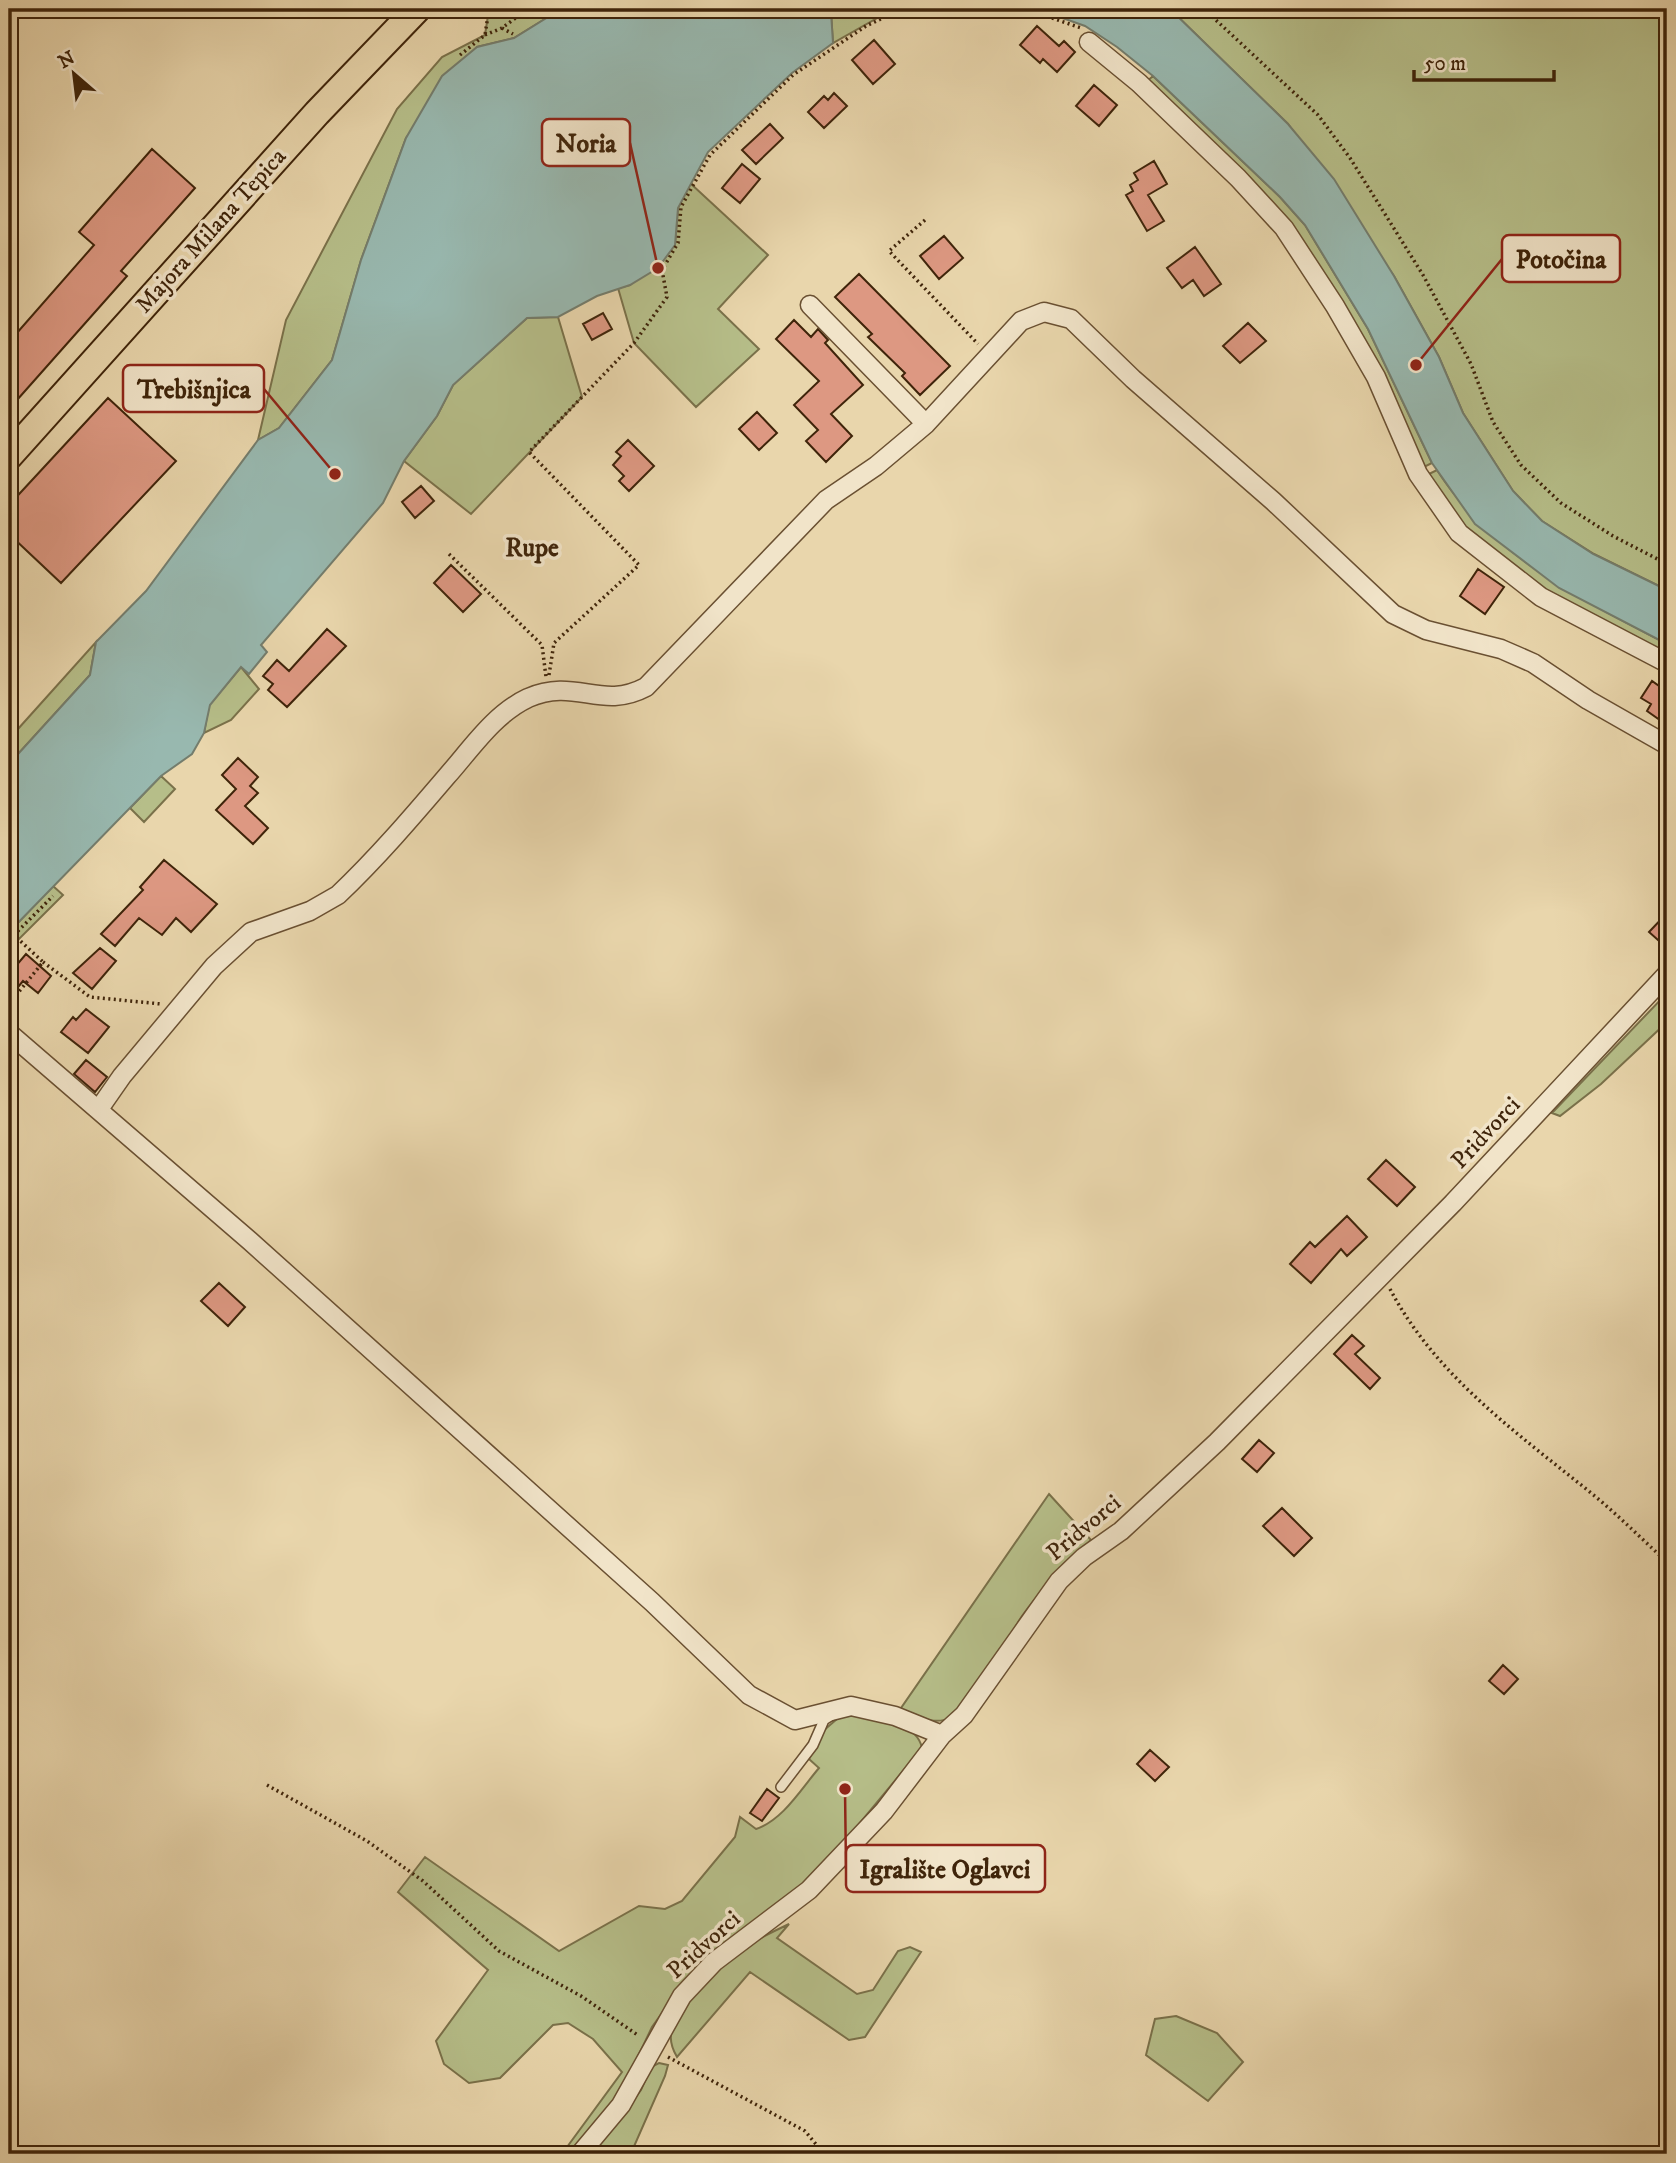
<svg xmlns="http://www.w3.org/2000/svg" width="1676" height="2163" viewBox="0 0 1676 2163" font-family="'IM FELL DW Pica',serif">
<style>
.green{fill:#b6be89;stroke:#7a714a;stroke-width:2}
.water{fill:#98b8af;stroke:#747d6d;stroke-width:2}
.building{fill:#dd9882;stroke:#3f240a;stroke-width:2}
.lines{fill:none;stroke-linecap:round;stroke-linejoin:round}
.lane-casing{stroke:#6a5032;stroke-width:12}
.street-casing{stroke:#6a5032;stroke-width:21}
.primary-casing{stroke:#3f240a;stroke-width:30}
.path{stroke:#3f240a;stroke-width:3.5;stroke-dasharray:2 3.5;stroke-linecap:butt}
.lane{stroke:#f1e4c9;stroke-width:9}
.street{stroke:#f1e4c9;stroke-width:18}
.primary{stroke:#e9d6ac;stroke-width:26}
.labels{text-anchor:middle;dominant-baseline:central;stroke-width:7;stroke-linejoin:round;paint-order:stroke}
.street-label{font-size:24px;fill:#3f240a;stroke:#f1e4c9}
.neighbourhood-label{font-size:26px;font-weight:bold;fill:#3f240a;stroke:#f1e4c9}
.leader{fill:none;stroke:#8f2418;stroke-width:2.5}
.callout-dot{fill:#8f2418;stroke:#f1e4c9;stroke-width:2.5}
.callout{fill:#f1e4c9;stroke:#8f2418;stroke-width:2.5}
.callout-label{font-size:26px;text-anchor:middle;font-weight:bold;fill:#3f240a}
</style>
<rect width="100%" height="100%" fill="#e9d6ac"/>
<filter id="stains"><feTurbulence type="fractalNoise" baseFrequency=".00286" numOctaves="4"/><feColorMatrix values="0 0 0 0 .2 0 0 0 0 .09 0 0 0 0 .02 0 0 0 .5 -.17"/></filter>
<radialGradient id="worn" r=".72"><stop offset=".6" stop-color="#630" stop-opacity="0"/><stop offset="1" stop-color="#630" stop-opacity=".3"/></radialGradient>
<path class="green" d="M489,9H561L514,38L477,47L406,138L361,260L332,360L279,428L258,440L286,320L397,109L442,57L485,35Z
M835,9H893L833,43L831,12Z
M1170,9H1667V590L1594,554L1542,521L1513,491L1463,413L1439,357L1394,276L1288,124Z
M1153,76L1280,197L1305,225L1368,329L1432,463L1422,468L1341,302L1291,223L1146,82Z
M690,183L768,255L718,309L759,349L696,407L634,343L618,288L630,285L675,245L678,208Z
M558,317L582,397L471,514L404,461L437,416L453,385L527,318Z
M1437,470C1493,557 1579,598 1667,644V656L1542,590L1464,528L1427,475Z
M96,642L90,675L9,764V739Z
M241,667L259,689L231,720L204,733L209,705Z
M161,776L175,789L144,822L130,808Z
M53,886L63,895L14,944L9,940V932Z
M1667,993V1022L1601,1084L1560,1116L1552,1113Z
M1049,1494L1091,1540C1066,1564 1042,1588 1022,1616C1004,1643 976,1701 951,1717C936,1727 914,1715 899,1711Z
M844,1713C869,1718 916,1719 922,1748L835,1853L800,1887L685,1981L652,2027L620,2094L572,2154H554L567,2147L622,2072L593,2039L568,2023L553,2025L500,2078L469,2083L444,2064L436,2041L488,1970L398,1892L425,1857L559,1951L639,1906L665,1909L682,1901L735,1837L740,1817L756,1829C783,1820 801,1789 819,1768L809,1759L823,1731Z
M789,1924L777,1938L857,1994L873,1990L898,1951L910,1947L921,1952L865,2037L849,2040L750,1972L677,2057C665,2036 672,2027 684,2008C712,1963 742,1946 789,1924Z
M1176,2016L1217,2033L1243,2062L1208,2101L1146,2055L1155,2019Z
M659,2063L668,2065L665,2076L632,2151L626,2154H592L641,2090L651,2067Z"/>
<path class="water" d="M561,9H835L831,12L833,43L792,73L708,152L678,208L675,245L658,268L630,285L597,296L558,317L527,318L453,385L437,416L404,461L383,503L261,645L267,652L249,674L241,667L210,705L204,733L192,754L161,776L9,932V764L90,675L96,642L146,591L258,440L279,428L332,360L361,260L406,138L442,76L477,47L514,38Z
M1037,9H1170L1288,124L1334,179L1394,276L1439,357L1463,413L1513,491L1542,521L1593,554L1667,590V644L1559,588L1475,524L1432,463L1368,329L1305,225L1280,197L1153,76L1117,47L1085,26Z"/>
<path class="building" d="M1037,26L1059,46L1064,41L1075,52L1057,72L1043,59L1040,63L1020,45Z
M874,40L895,64L873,84L852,60Z
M1094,85L1117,105L1099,126L1076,106Z
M834,93L847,106L824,128L808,112L824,96L828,100Z
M770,124L783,138L756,164L742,150Z
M152,149L195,188L121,271L127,276L9,409V342L94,245L79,232Z
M1154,161L1167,184L1148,195L1164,221L1147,231L1126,195L1133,191L1130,185L1138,180L1134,173Z
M742,164L760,179L740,203L722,188Z
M944,236L963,258L939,279L920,256Z
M1195,247L1221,284L1204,296L1193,280L1182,288L1167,268Z
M859,274L950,366L920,395L902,376L905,373L868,337L872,334L835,297Z
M603,313L612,329L592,340L583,324Z
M794,320L811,337L818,329L828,340L825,343L863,385L831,414L852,436L826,462L806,441L818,430L794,405L819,381L776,339Z
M1248,323L1266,341L1240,363L1223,346Z
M108,398L176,461L61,583L9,534V505Z
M757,412L777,433L759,450L739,429Z
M628,440L654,466L629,491L619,481L624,476L613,465L621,456L616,452Z
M421,486L434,501L415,518L402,502Z
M451,565L481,594L463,612L434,583Z
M1478,569L1504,587L1485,614L1460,596Z
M327,629L346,646L287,707L268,690L273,684L263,676L277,660L289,671Z
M1667,680V725L1647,711L1651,704L1641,698L1652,681L1662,688Z
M238,758L258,777L250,786L258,793L245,806L268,828L253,844L216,810L236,789L222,775Z
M164,860L217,904L191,932L176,918L162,935L139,918L115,946L101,934L143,890L140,887Z
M1667,913V948L1649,932Z
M100,948L116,961L92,989L73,973Z
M26,954L51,976L38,993L23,981L9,998V974Z
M86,1009L109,1027L88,1053L61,1032L73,1017L76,1020Z
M86,1060L107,1077L95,1092L74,1074Z
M1386,1160L1415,1187L1397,1206L1368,1179Z
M1347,1216L1367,1237L1347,1256L1341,1249L1311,1283L1290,1264L1310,1242L1315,1247Z
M219,1283L245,1307L228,1326L201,1301Z
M1352,1335L1364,1346L1355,1354L1380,1378L1370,1389L1334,1354Z
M1259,1440L1274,1453L1257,1472L1242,1459Z
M1282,1508L1312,1538L1294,1556L1263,1526Z
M1503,1665L1518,1679L1504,1694L1489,1681Z
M1150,1750L1169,1767L1155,1781L1137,1764Z
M767,1789L779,1798L762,1821L750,1813Z"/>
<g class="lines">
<g class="lane-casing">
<path id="lane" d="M781,1787L813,1745L824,1720L832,1715"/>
</g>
<g class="street-casing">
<path id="street" d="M1089,42L1139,83L1238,178L1284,228L1335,306L1376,377L1418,474L1459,533L1541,597L1667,663
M810,305L926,424
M9,1033L250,1241L652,1602L749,1695L795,1720L851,1706L895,1716L942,1735
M99,1109L122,1076L214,966L251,932L310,911L338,895C377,858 412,817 447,776C471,749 494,714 528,698C576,677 601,711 646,687L826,500L876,466L926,424L1021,321L1044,312L1071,319L1133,379L1273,501L1393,614L1426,630L1501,649L1533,663L1588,700L1667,745
M580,2154L621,2105L682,1996L714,1962L809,1890L884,1811L942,1735L964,1715L1059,1581L1084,1557L1121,1531L1217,1442L1453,1203L1667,974"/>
</g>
<g class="primary-casing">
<path id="primary" d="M9,456L317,113L417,9"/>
</g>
<path class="path" d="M1026,9L1081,28
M1204,9L1318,115L1350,158L1423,275L1471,364L1493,422L1521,465L1561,503L1613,536L1667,564
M526,10L548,16
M502,28L513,34
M485,35L502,28L528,9
M460,55L485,35L489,9
M925,220L889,251L978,344
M449,554L542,645L546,677
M549,675L554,643L639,565L529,452L634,343L667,297L662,270L678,243L681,207L710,155L793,75L866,26L902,9
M43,962L90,997L161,1004
M9,1004L43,962L14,935L53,896
M1390,1289C1437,1378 1520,1435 1596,1497C1621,1518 1644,1541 1667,1562
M267,1785L367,1841L423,1881L499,1951L581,1996L639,2036
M668,2057L805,2131L824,2154"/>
<use href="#lane" class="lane"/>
<use href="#street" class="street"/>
<use href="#primary" class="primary"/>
</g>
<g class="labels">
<g class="street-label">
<text transform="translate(211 231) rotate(-48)">Majora Milana Tepica</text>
<text transform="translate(1486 1133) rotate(-47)">Pridvorci</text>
<text transform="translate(1084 1528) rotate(-40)">Pridvorci</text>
<text transform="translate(704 1945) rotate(-42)">Pridvorci</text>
</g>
<g class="neighbourhood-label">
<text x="532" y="548">Rupe</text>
</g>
</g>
<path class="leader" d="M658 268L630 143M1416 365L1502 259M335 474L264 389M845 1789L846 1869"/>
<g class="callout-dot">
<circle cx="658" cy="268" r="7"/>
<circle cx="1416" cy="365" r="7"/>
<circle cx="335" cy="474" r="7"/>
<circle cx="845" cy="1789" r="7"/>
</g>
<g class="callout">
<rect x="542" y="119" width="88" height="47" rx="7"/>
<rect x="1502" y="235" width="118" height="47" rx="7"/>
<rect x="123" y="365" width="141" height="47" rx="7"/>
<rect x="846" y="1845" width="199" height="47" rx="7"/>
</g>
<g class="callout-label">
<text x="586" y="152">Noria</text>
<text x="1561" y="268">Potočina</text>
<text x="194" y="398">Trebišnjica</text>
<text x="945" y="1878">Igralište Oglavci</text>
</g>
<rect width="1676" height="2163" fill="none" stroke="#e9d6ac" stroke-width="35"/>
<rect x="10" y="10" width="1655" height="2142" fill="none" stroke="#3f240a" stroke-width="3.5"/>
<rect x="18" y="18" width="1641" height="2128" fill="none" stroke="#3f240a" stroke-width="2"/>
<g transform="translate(74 74) rotate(332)" stroke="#f1e4c9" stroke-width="5" paint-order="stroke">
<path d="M0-5L12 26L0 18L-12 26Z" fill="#3f240a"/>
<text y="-10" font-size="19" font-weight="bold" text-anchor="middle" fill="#3f240a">N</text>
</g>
<path d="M1414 70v10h140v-10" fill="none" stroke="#3f240a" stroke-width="3.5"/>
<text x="1424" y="70" font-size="21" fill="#3f240a" stroke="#f1e4c9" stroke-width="5" paint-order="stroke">50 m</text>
<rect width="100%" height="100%" filter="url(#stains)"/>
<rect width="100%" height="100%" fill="url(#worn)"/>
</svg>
